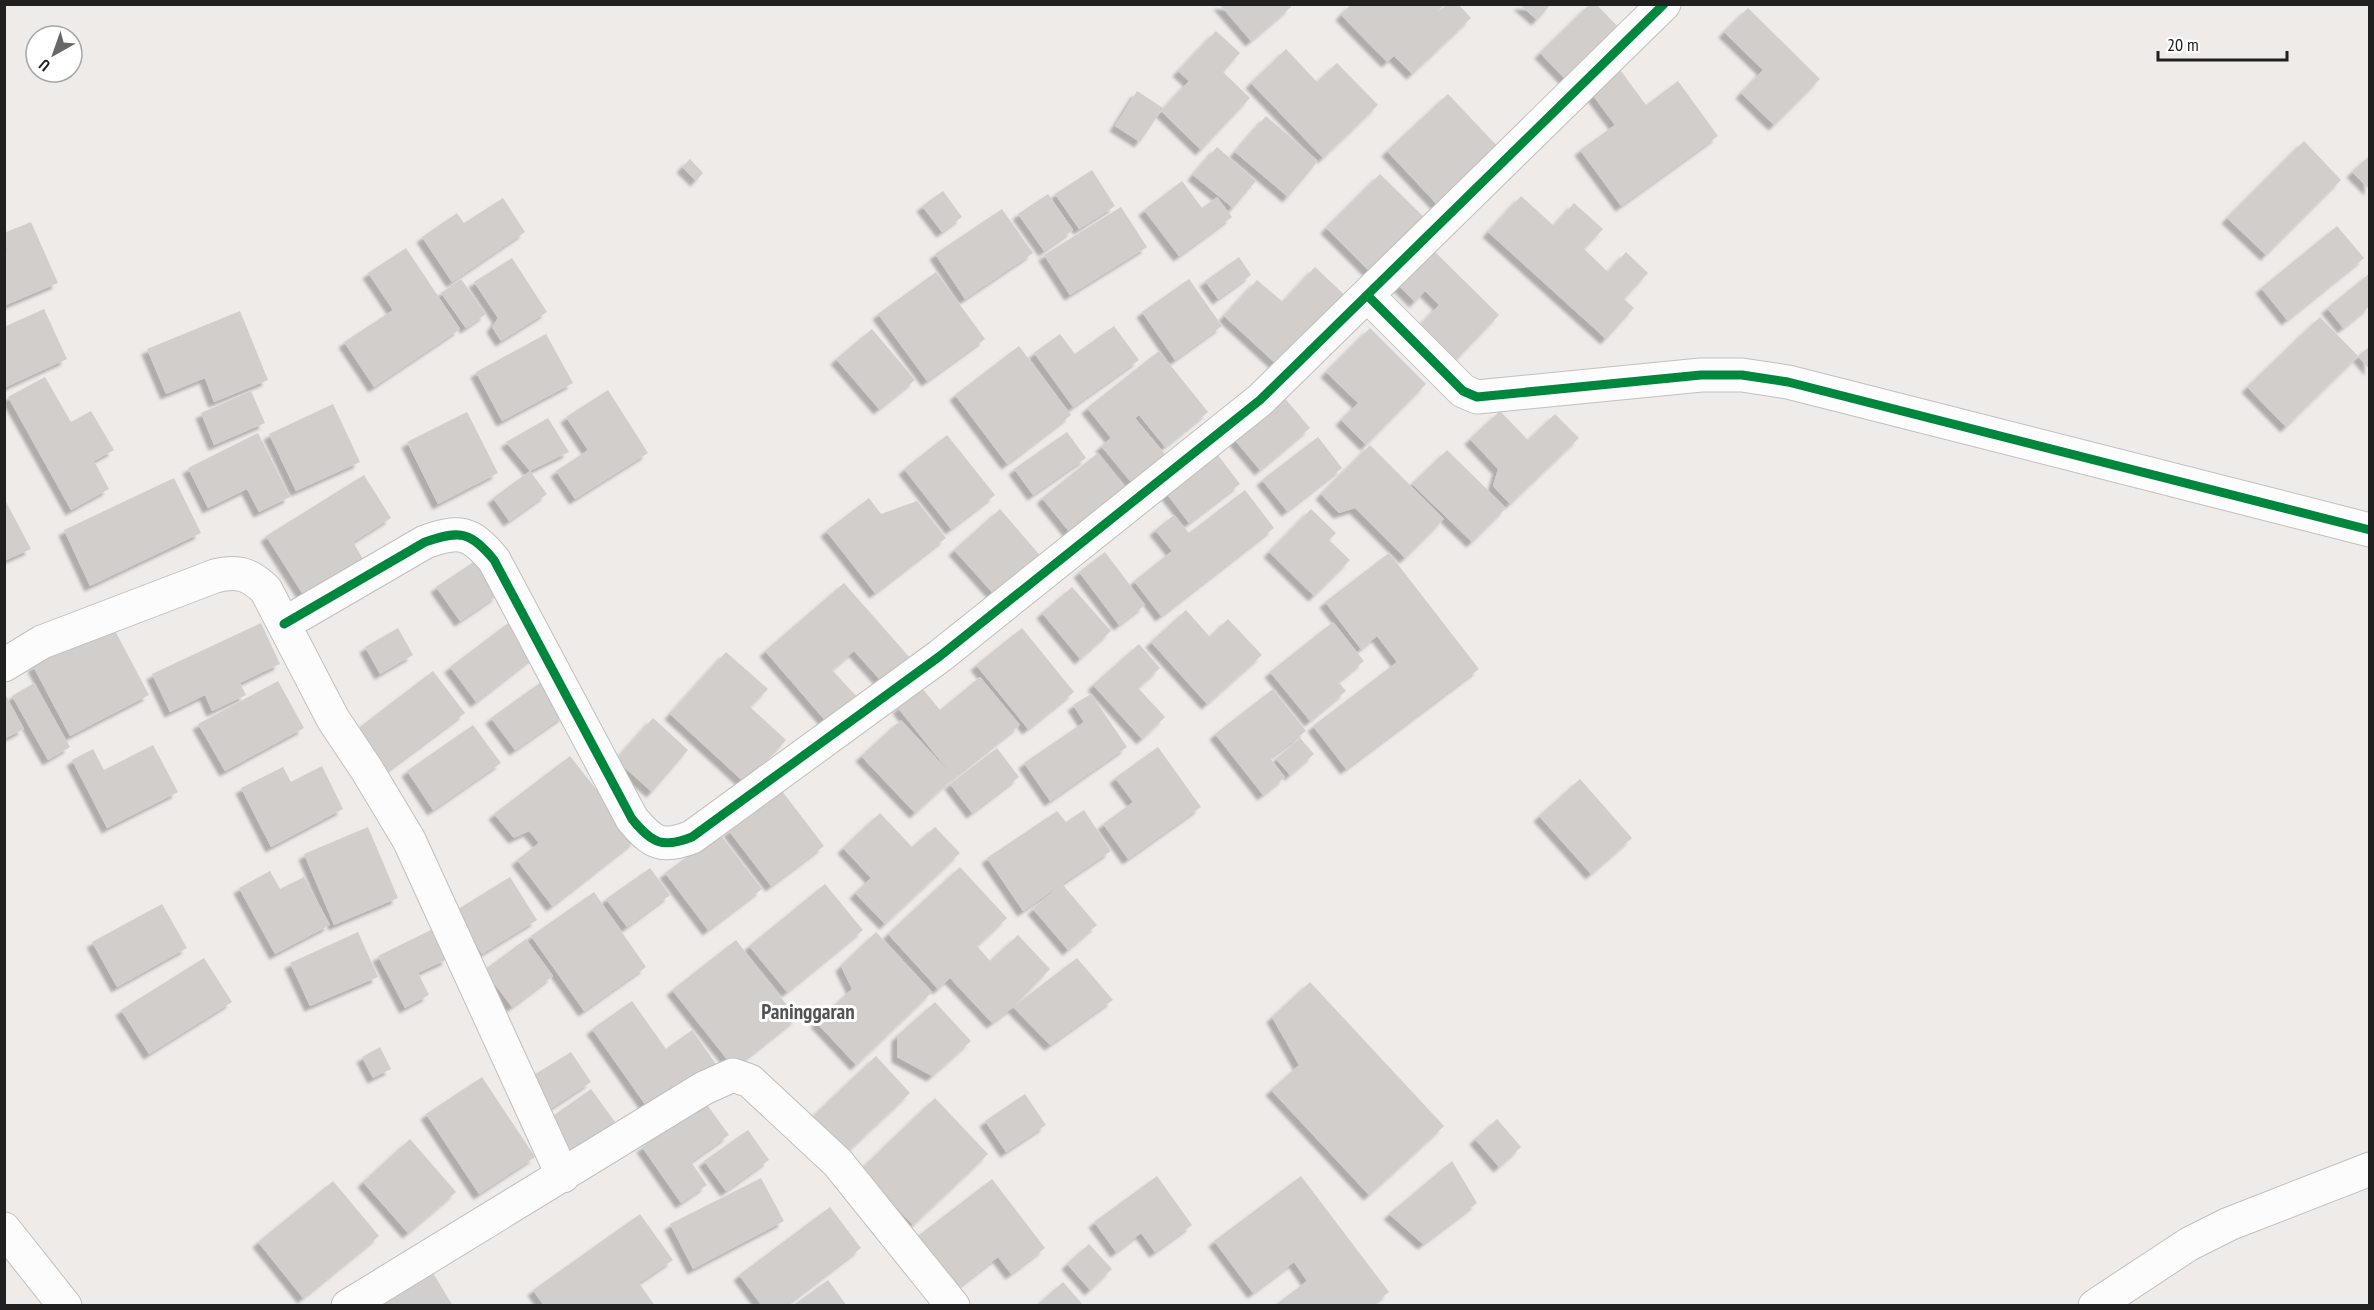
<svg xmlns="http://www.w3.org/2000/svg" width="2374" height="1310" viewBox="0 0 2374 1310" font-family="'PT Sans Narrow',sans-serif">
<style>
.building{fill:#d1cecc;filter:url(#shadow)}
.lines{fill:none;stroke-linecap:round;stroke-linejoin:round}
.minor-casing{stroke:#c1c0bf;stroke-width:35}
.minor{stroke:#fcfcfc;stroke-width:33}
.cycleway-casing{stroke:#fff;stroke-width:13}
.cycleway{stroke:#00873e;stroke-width:9}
.labels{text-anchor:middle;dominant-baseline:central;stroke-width:6;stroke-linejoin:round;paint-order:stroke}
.quarter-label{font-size:21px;font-weight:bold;fill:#535353;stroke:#fff}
</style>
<defs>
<filter id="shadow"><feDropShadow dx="-5.5" dy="5.5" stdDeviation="1.5" flood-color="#0004"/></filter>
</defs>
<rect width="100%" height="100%" fill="#eeebe9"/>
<path class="building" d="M1219,4H1289L1291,7L1251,41Z
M1351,4H1445L1398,52L1447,4H1458L1471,18L1412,74L1394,56L1387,62L1341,15Z
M1519,4H1551L1537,20Z
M1590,4H1596L1623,32L1570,84L1540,53Z
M1748,8L1820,79L1774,125L1741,93L1763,70L1724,32Z
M1216,31L1240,53L1223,72L1250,98L1201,150L1161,111L1189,81L1178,71Z
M1286,49L1317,82L1337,63L1378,105L1323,158L1251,83Z
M1621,71L1646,105L1678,81L1718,136L1621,206L1580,150L1615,125L1591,93Z
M1137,91L1163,108L1140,142L1115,126Z
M1448,94L1500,149L1445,213L1387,151Z
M1266,116L1318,161L1288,197L1235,152Z
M2304,141L2341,180L2266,255L2227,218Z
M1217,147L1256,181L1233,208L1193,175Z
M2370,155V190L2352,172Z
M690,159L703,173L696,181L682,167Z
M1092,170L1115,206L1079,229L1055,194Z
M1380,174L1432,225L1378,280L1326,228Z
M1182,181L1202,208L1217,197L1232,217L1179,256L1144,210Z
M943,191L962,217L942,232L922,206Z
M1048,194L1073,230L1044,251L1018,214Z
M1521,196L1554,226L1574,203L1603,229L1584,249L1608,272L1626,252L1648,273L1624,299L1634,308L1606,339L1488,232Z
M503,198L525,232L452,282L422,237L457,213L464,223Z
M1121,207L1147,247L1070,295L1044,255Z
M1002,209L1033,253L965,299L935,254Z
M31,222L58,283L4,306V252L7,251L4,233Z
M2337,226L2364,258L2287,320L2261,288Z
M406,248L460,329L374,387L344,342L393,310L368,273Z
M1431,248L1499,315L1454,362L1417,328L1439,305L1425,291L1415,302L1396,283Z
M1239,257L1251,275L1218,299L1205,281Z
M512,258L547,312L501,341L492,327L498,318L474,282Z
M1315,267L1352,302L1287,374L1224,316L1257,280L1283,302Z
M936,272L985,339L927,381L878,314Z
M2370,273V306L2343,328L2327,308Z
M461,279L486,314L466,328L441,293Z
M1189,279L1222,326L1175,360L1142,312Z
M44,309L67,359L4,388V327Z
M240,311L268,380L214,402L205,378L166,394L147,349Z
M2320,317L2358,356L2286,427L2247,387Z
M1114,326L1139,360L1073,407L1034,353L1060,334L1075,354Z
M1370,328L1426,384L1366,445L1341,420L1358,403L1326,372Z
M872,329L915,380L879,409L836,359Z
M546,334L573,383L502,421L476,372Z
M1019,346L1071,415L1007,464L955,395Z
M2370,346V370L2358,356Z
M1159,351L1208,412L1165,447L1139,415L1135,418L1170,460L1136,488L1101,446L1111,438L1087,408Z
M45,377L71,422L91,411L114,450L94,461L109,489L71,510L8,397Z
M608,390L648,453L575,499L556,471L588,450L566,417Z
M251,391L265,423L214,445L201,413Z
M1283,396L1310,428L1260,470L1233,438Z
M333,404L360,462L296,491L269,434Z
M1500,411L1528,440L1555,414L1579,438L1510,504L1493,486L1498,469L1470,439Z
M467,412L498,473L438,504L407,442Z
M548,418L569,452L530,471L506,442Z
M1067,432L1086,458L1033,495L1014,469Z
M258,433L290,497L259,512L247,489L208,508L188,468Z
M947,435L995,495L951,529L904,469Z
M1318,437L1342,468L1287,511L1262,480Z
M1370,445L1444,519L1405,558L1355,508L1339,513L1321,494Z
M1214,450L1240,484L1189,523L1163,489Z
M1447,450L1506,508L1472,542L1412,484Z
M1098,453L1127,490L1071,534L1042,498Z
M530,471L547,494L509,521L493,498Z
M364,475L391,518L353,542L363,559L304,596L266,536Z
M174,478L201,533L90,586L64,530Z
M1245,490L1274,528L1161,616L1134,581L1172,551L1155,530L1174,515L1189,533Z
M4,498L31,549L4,561Z
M869,498L881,514L917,501L946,538L875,593L826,531Z
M1000,509L1044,560L999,600L954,550Z
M1311,509L1336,533L1329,540L1350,560L1314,596L1269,552Z
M1105,552L1145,605L1119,625L1079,572Z
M1389,553L1479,669L1346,769L1313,726L1397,662L1377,636L1361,649L1325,602Z
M475,561L498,595L460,621L436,587Z
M844,583L911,659L883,683L854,651L832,670L859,699L829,725L765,651Z
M1072,587L1111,631L1080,659L1042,613Z
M1186,610L1210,637L1228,619L1262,655L1207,704L1151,642Z
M511,621L536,655L476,702L450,667Z
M1333,622L1364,661L1338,682L1346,691L1310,721L1270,672Z
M261,623L280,664L240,683L246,695L212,711L205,695L170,712L152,674Z
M112,625L149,695L70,736L33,666Z
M398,628L413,655L380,674L365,647Z
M1022,628L1074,692L1028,729L976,665Z
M1139,644L1160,668L1138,688L1165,717L1142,739L1093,685Z
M726,652L768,689L750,707L786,740L746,784L670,714Z
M433,671L465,713L383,774L352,733Z
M980,677L1020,725L954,777L915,813L861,756L901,720L951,774L898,708L922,688L940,710Z
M278,681L304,728L225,771L198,724Z
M541,682L565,715L515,750L491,718Z
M34,683L70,747L48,760L12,696Z
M1273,689L1306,731L1270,758L1285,777L1263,795L1215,734Z
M4,692L24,729L4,739Z
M1091,694L1127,747L1050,801L1024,763L1084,722L1073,705Z
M653,718L688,750L652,792L616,760Z
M473,725L501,763L433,810L407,771Z
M1300,738L1314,754L1290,775L1276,759Z
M153,745L178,792L107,828L72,760L93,749L104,770Z
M1158,747L1201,807L1128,859L1103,824L1133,802L1115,778Z
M997,748L1019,777L972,813L950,784Z
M570,756L636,840L552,906L517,860L539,843L529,831L514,838L494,814Z
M322,766L343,809L271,847L241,788L283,767L291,782Z
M1580,779L1632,838L1591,874L1539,816Z
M782,791L824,846L771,886L729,831Z
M1084,810L1111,851L1062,884L1097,925L1068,950L1033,909L1059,886L1023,911L987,858L1057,811L1066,822Z
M880,813L912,847L935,827L960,853L885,924L855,893L871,878L843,848Z
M368,827L398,898L334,925L304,854Z
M719,833L762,889L708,930L665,873Z
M960,867L1007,918L977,946L990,961L1018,935L1050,969L1013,1007L992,1023L950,978L938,989L888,934Z
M650,868L670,895L627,927L606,899Z
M270,871L280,889L304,877L330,925L275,954L239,888Z
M510,877L537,920L482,954L455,911Z
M825,884L863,930L787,992L749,946Z
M594,892L646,967L584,1011L531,936Z
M162,904L187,948L117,987L92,942Z
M433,929L448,959L418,973L429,995L405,1008L378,956Z
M358,932L378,977L310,1006L290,963Z
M876,932L932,992L856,1065L816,1022L852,989L841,966Z
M526,939L553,976L512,1007L484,970Z
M736,940L797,1018L734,1068L672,990Z
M204,958L232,1002L149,1054L121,1010Z
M1077,958L1113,1000L1050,1045L1013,1007Z
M1310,982L1444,1126L1369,1195L1271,1090L1299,1065L1272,1017Z
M632,1001L666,1049L692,1030L720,1070L654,1117L592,1029Z
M935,1002L971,1041L932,1076L897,1057V1036Z
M380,1047L391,1069L373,1078L362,1057Z
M571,1052L591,1082L547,1111L526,1080Z
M876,1056L910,1093L843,1156L809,1120Z
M482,1077L535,1157L479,1194L426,1114Z
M591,1089L618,1126L573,1158L546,1121Z
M1025,1094L1046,1125L1006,1152L985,1121Z
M935,1098L988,1154L913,1225L860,1170Z
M705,1102L729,1135L691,1162L707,1185L681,1203L642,1147Z
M1497,1119L1521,1147L1499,1167L1475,1139Z
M748,1130L769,1160L726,1191L704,1161Z
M410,1139L456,1192L408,1233L363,1182Z
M1452,1161L1477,1203L1423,1244L1389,1214Z
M1157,1176L1192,1225L1155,1252L1141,1233L1116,1252L1094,1222Z
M1301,1176L1389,1292L1371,1306H1274L1307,1281L1294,1262L1253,1293L1214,1241Z
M761,1178L784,1221L693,1269L670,1224Z
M992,1179L1045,1248L1011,1274L998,1257L954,1291L914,1239Z
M333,1181L379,1236L303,1298L258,1242Z
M830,1207L861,1248L785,1306H762L739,1275Z
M640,1214L673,1260L639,1283L655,1306H544L533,1290Z
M1089,1244L1112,1269L1090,1290L1067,1264Z
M433,1273L453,1306H379Z
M828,1280L847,1306H792Z
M1063,1282L1084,1306H1036Z"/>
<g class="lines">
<g class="minor-casing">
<path id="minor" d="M1368,296L1463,391L1477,397L1701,375H1742L1788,382L2370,530
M284,624L425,542C459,530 470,531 494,560L632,819C652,843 662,849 692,837L940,656L1260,400L1664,4
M4,665L42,642L215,576C237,570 250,574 266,590L333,719L367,770L409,840L563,1176
M4,1229L65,1306
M348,1306L704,1088L733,1075L750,1081L838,1163L953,1306
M2095,1306L2189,1244L2229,1224L2370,1169"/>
</g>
<use href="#minor" class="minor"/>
<g class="cycleway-casing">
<path id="cycleway" d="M1368,296L1463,391L1477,397L1701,375H1742L1788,382L2370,530
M284,624L425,542C459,530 470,531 494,560L632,819C652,843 662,849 692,837L940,656L1260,400L1664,4"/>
</g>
<use href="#cycleway" class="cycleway"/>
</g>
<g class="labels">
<g class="quarter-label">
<text x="808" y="1011">Paninggaran</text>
</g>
</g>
<rect width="2374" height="1310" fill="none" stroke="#202020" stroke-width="12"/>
<g transform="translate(54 54) rotate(220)"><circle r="28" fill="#ffffff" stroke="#a6a6a6" stroke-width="1.5"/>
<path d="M0-4.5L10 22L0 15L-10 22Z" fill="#686766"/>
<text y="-9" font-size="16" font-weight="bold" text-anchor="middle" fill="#202020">U</text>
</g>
<path d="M2158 51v9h129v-9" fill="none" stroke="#202020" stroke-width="3"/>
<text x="2167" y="51" font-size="18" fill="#202020" stroke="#ffffff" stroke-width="4.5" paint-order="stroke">20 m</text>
</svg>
